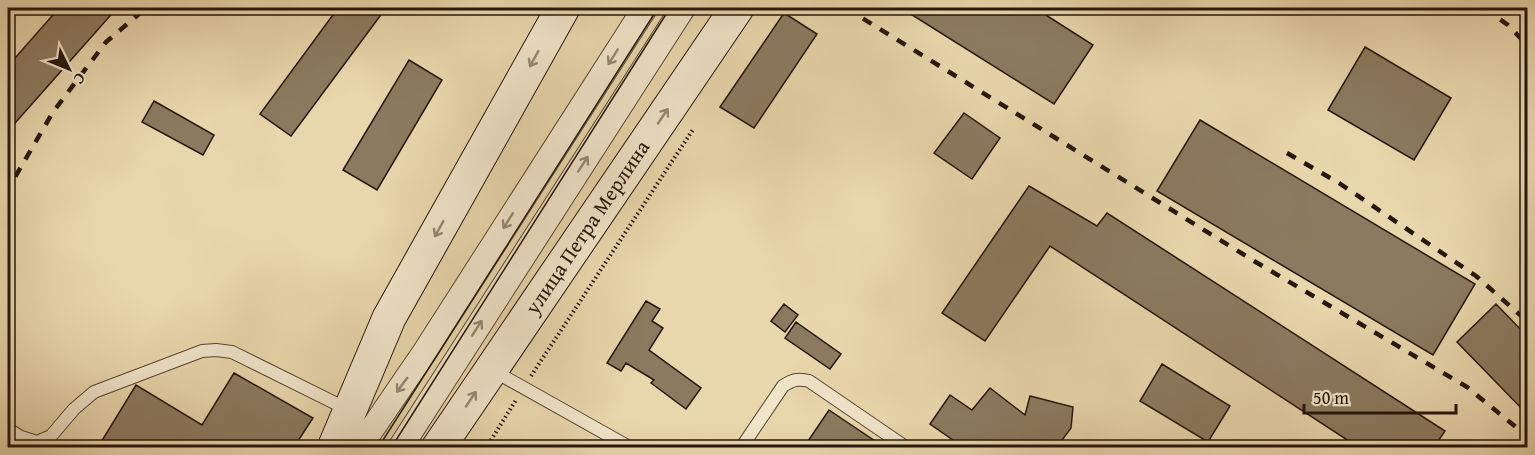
<svg xmlns="http://www.w3.org/2000/svg" width="1535" height="455" viewBox="0 0 1535 455" font-family="'Gentium Book Plus',serif">
<style>
.building{fill:#8b7a5f;stroke:#26170b;stroke-width:1.5}
.lines{fill:none;stroke-linecap:round;stroke-linejoin:round}
.lane-casing{stroke:#564733;stroke-width:14}
.street-casing{stroke:#564733;stroke-width:26}
.secondary-casing{stroke:#26170b;stroke-width:35}
.path{stroke:#26170b;stroke-width:4;stroke-dasharray:1.5 3;stroke-linecap:butt}
.lane{stroke:#f0e4c9;stroke-width:12}
.street{stroke:#f0e4c9;stroke-width:24}
.secondary{stroke:#f0e4c9;stroke-width:33}
.tram{stroke:#26170b;stroke-width:1.5}
.rail{stroke:#26170b;stroke-width:4.5;stroke-dasharray:10 10;stroke-linecap:butt}
.oneway{stroke:#958874}
.labels{text-anchor:middle;dominant-baseline:central;stroke-width:5;stroke-linejoin:round;paint-order:stroke}
.street-label{font-size:21px;fill:#26170b;stroke:#f0e4c9}
</style>
<rect width="100%" height="100%" fill="#e8d6ac"/>
<filter id="stains"><feTurbulence type="fractalNoise" baseFrequency=".00333" numOctaves="4"/><feColorMatrix values="0 0 0 0 .2 0 0 0 0 .09 0 0 0 0 .02 0 0 0 .5 -.17"/></filter>
<radialGradient id="worn" r=".72"><stop offset=".6" stop-color="#630" stop-opacity="0"/><stop offset="1" stop-color="#630" stop-opacity=".3"/></radialGradient>
<path class="building" d="M59,8H117L8,131V66Z
M338,8H386L291,136L260,114Z
M901,8H1035L1093,45L1054,104Z
M784,13L817,34L754,128L720,107Z
M1365,47L1451,98L1414,160L1328,110Z
M409,60L442,80L377,190L343,170Z
M154,101L214,135L203,155L142,122Z
M964,113L1000,138L972,179L934,153Z
M1200,120L1475,284L1433,355L1157,191Z
M1029,186L1097,226L1107,213L1445,431L1434,447H1358L1050,246L985,341L942,313Z
M646,301L660,309L652,321L663,328L649,350L701,388L686,409L651,383L654,380L626,363L621,371L607,363Z
M784,304L798,315L785,332L771,321Z
M1496,304L1527,336V414L1457,342Z
M796,322L841,354L830,369L785,338Z
M1162,364L1230,406L1208,442L1140,401Z
M234,373L313,418L294,447H98L136,385L202,425Z
M990,388L1025,415L1030,396L1073,407L1071,428L1057,447H963L930,424L950,395L972,410Z
M829,410L884,447H804Z"/>
<g class="lines">
<g class="lane-casing">
<path id="lane" d="M492,370L631,448
M8,429L21,437L37,442L51,436L74,409L94,392L202,351L216,350L232,352L349,410
M741,448L783,386C792,380 798,378 809,381L907,448"/>
</g>
<g class="street-casing">
<path id="street" d="M359,448L426,350L645,8
M400,448L683,8"/>
</g>
<g class="secondary-casing">
<path id="secondary" d="M334,448L389,318L563,8
M438,448L737,8"/>
</g>
<path class="path" d="M531,376L694,128
M486,448L516,400"/>
<use href="#lane" class="lane"/>
<use href="#street" class="street"/>
<use href="#secondary" class="secondary"/>
<path class="tram" d="M378,448L658,8
M391,448L670,8"/>
<path class="rail" d="M846,8L1254,261L1467,387L1528,437
M1484,8L1508,25L1528,46
M1287,153L1339,183L1476,276L1528,322
M8,195L11,184L53,112L106,42L146,8"/>
</g>
<defs><path id="oneway-shaft" d="M-6 0H5M1.5-3L5.5 0L1.5 3" fill="none" stroke-width="1.6" stroke-linecap="round" stroke-linejoin="round" transform="scale(1.5)"/></defs>
<g class="oneway">
<use href="#oneway-shaft" transform="translate(613 57) rotate(122)"/>
<use href="#oneway-shaft" transform="translate(534 59) rotate(119)"/>
<use href="#oneway-shaft" transform="translate(663 116) rotate(-56)"/>
<use href="#oneway-shaft" transform="translate(583 164) rotate(-57)"/>
<use href="#oneway-shaft" transform="translate(508 221) rotate(122)"/>
<use href="#oneway-shaft" transform="translate(439 229) rotate(119)"/>
<use href="#oneway-shaft" transform="translate(477 328) rotate(-57)"/>
<use href="#oneway-shaft" transform="translate(402 385) rotate(126)"/>
<use href="#oneway-shaft" transform="translate(471 399) rotate(-56)"/>
</g>
<g class="labels">
<g class="street-label">
<text transform="translate(587 227) rotate(-56)">улица Петра Мерлина</text>
</g>
</g>
<rect width="1535" height="455" fill="none" stroke="#e8d6ac" stroke-width="30"/>
<rect x="9" y="9" width="1517" height="437" fill="none" stroke="#26170b" stroke-width="3"/>
<rect x="15" y="15" width="1505" height="425" fill="none" stroke="#26170b" stroke-width="1.5"/>
<g transform="translate(69 69) rotate(133)" stroke="#f0e4c9" stroke-width="4.5" paint-order="stroke">
<path d="M0-4.5L10 22L0 15L-10 22Z" fill="#26170b"/>
<text y="-9" font-size="16" font-weight="bold" text-anchor="middle" fill="#26170b">С</text>
</g>
<path d="M1304 404v9h152v-9" fill="none" stroke="#26170b" stroke-width="3"/>
<text x="1313" y="404" font-size="18" fill="#26170b" stroke="#f0e4c9" stroke-width="4.5" paint-order="stroke">50 m</text>
<rect width="100%" height="100%" filter="url(#stains)"/>
<rect width="100%" height="100%" fill="url(#worn)"/>
</svg>
